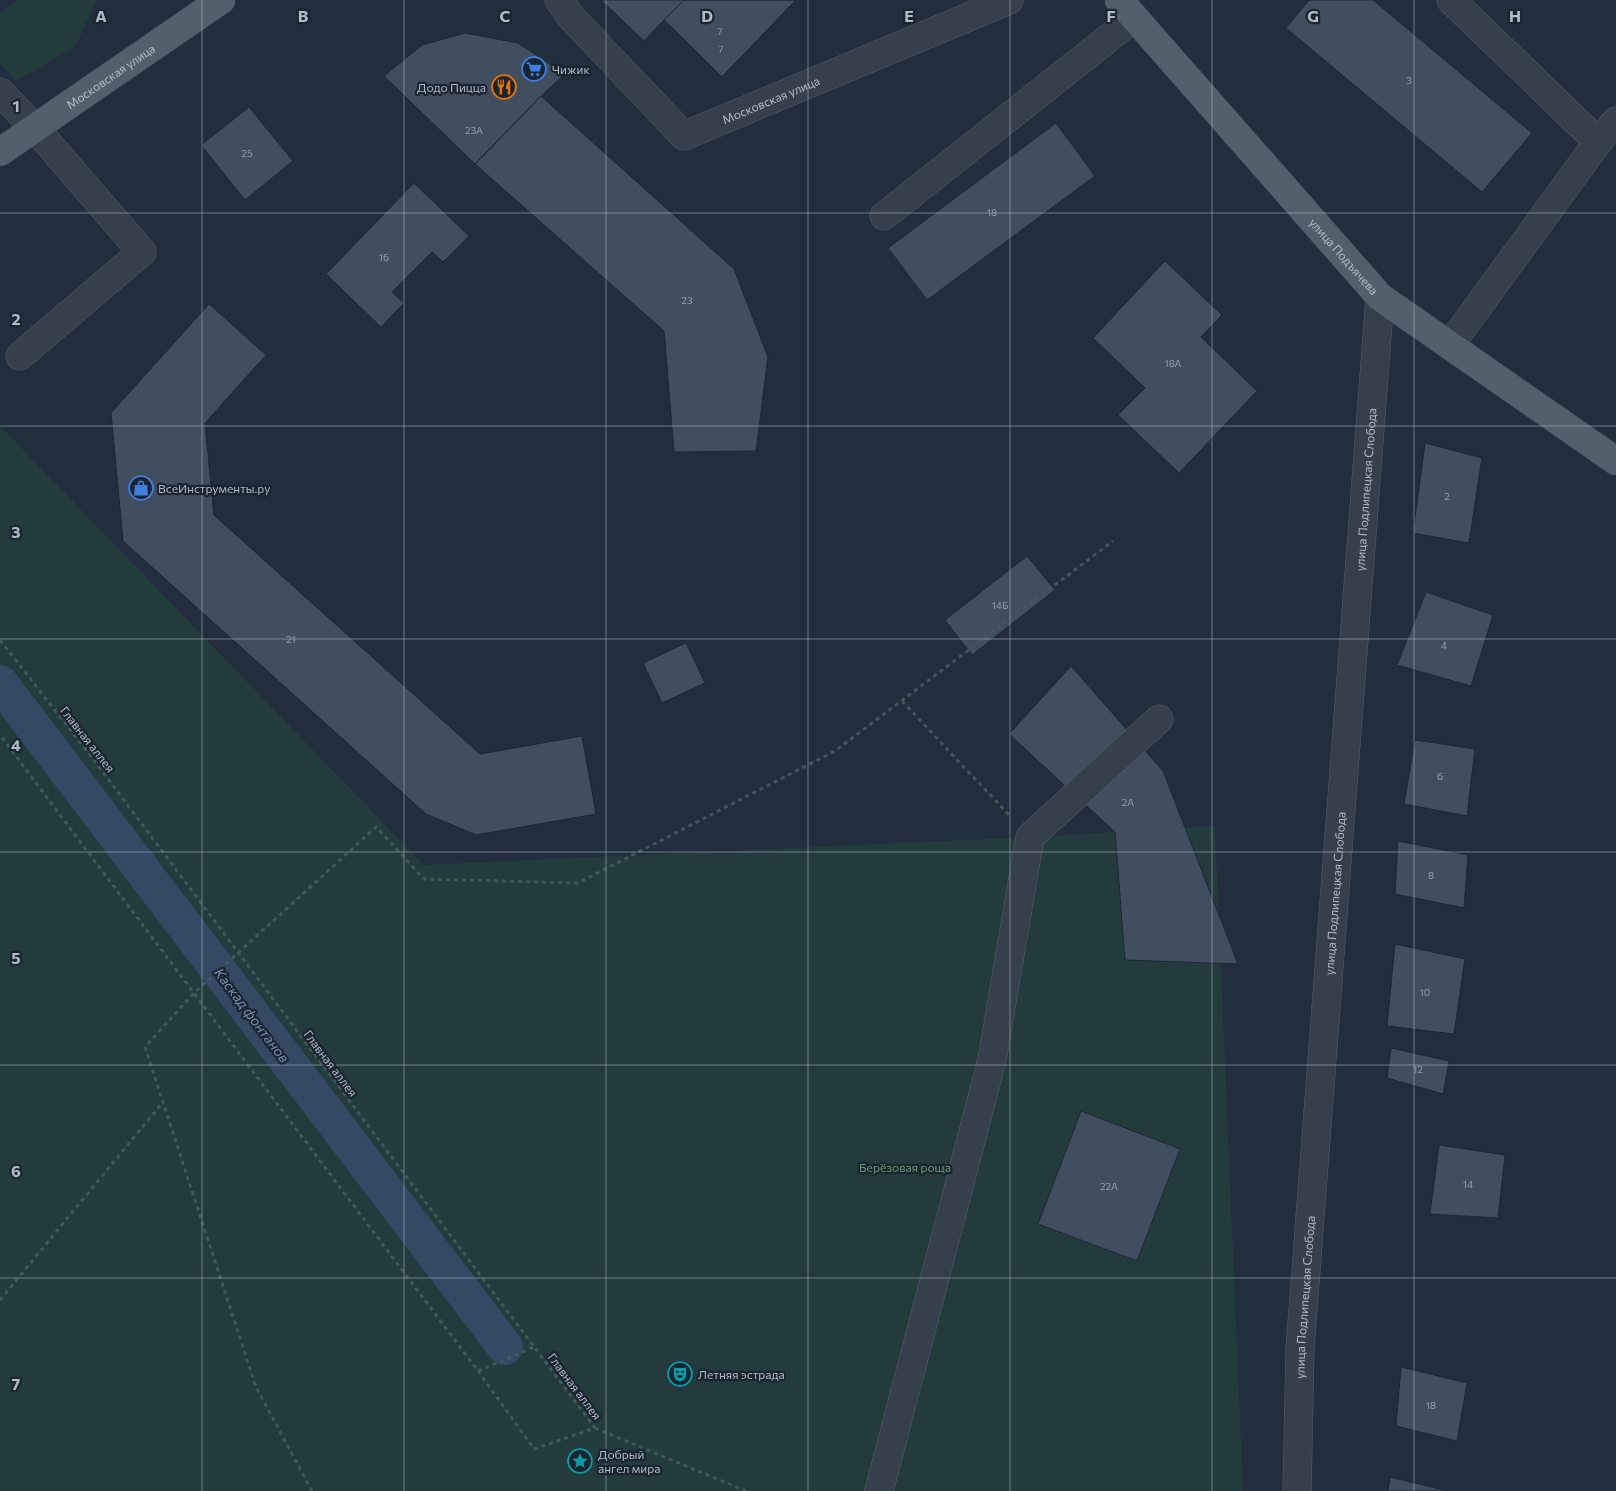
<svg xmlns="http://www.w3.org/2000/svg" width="1616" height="1491" viewBox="0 0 1616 1491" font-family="Commissioner,sans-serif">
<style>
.green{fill:#243b3e}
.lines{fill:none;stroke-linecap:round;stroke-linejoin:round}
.canal{stroke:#354965;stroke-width:36}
.building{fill:#414e5f;stroke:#1d2734}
.minor-casing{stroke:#545e6b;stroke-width:29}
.major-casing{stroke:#3f4956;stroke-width:29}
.path{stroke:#42585b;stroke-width:3;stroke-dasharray:4 4;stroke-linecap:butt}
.minor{stroke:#36404d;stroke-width:28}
.major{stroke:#545f6d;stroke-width:28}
.grid{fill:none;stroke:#b1bbc8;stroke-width:1;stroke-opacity:0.55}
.labels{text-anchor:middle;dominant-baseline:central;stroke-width:4.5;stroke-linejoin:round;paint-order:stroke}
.number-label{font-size:10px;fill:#95a0ae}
.poi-label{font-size:12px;fill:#b1bbc8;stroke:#1b2531;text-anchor:start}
.street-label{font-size:12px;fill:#b1bbc8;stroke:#1b2531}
.park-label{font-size:12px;fill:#679a72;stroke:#1b2531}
.water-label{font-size:14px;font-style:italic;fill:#7891b2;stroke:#1b2531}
.grid-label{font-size:16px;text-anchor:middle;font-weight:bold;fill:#b1bbc8;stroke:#1b2531;stroke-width:4.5;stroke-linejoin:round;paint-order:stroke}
</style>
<rect width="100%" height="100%" fill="#222e3d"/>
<path class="green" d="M17,0H97L75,47L16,81L0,64V13Z
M0,426L424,865L1030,837L1215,826L1243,1491H0Z"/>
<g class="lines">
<path class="canal" d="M0,683L505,1347"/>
</g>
<path class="building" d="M601,0H796L722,77L664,20L644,41Z
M684,0H796L722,77L664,20Z
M1309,0H1373L1532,133L1482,192L1286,28Z
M465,33L518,43L565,74L541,96L475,164L384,76L422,45Z
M541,96L734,269L768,357L756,451L674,452L664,331L475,164Z
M249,107L293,161L245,200L201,145Z
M1056,123L1095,176L927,300L888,248Z
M414,183L469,236L443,262L432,252L392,292L404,303L381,327L326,274Z
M1165,261L1222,315L1201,337L1257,391L1179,473L1118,415L1145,388L1093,338Z
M209,304L266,355L205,423L214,515L480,754L582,736L596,814L476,835L426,814L123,541L111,413Z
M1425,443L1482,458L1469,543L1413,533Z
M1027,556L1055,590L972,655L945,620Z
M1426,592L1493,615L1471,686L1397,665Z
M686,643L705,683L662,703L643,663Z
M1071,666L1163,771L1238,964L1125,960L1115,832L1009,734Z
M1415,740L1475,749L1467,816L1404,804Z
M1398,841L1468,855L1464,908L1395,894Z
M1395,944L1465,959L1454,1034L1387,1026Z
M1391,1048L1449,1061L1443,1094L1387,1078Z
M1081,1111L1180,1149L1137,1261L1038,1224Z
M1439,1145L1505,1155L1498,1218L1430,1214Z
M1401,1367L1467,1383L1457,1441L1396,1426Z
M1390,1477L1448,1491H1388Z"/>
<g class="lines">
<g class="minor-casing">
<g id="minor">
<path id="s1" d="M559,0L571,17L684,136L1009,0"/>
<path d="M1451,0L1598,142"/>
<path d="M0,92L34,127L142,252L20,356"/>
<path d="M884,216L1134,18"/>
<path d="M1450,345L1598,142L1616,121"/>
<path d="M879,1491L992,1060L1030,837L1159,719"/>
<path id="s2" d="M1297,1491L1300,1349L1380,297"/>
</g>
</g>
<g class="major-casing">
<g id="major">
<path id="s3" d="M1119,0L1380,297L1616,461"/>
<path id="s4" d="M0,152L221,0"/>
</g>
</g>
<path class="path" d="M0,640L96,763L595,1428L534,1449L478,1371L0,735
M902,701L1009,815
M0,1300L163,1102
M478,1371L534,1347
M595,1428L746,1491
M312,1491L256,1387L145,1047L194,993L376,827L424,879L578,883L835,751L1113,541"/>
<use href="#minor" class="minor"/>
<use href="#major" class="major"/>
</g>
<path class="grid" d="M202,0V1491M404,0V1491M606,0V1491M808,0V1491M1010,0V1491M1212,0V1491M1414,0V1491M0,213H1616M0,426H1616M0,639H1616M0,852H1616M0,1065H1616M0,1278H1616"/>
<defs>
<g id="supermarket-ring" transform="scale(1.25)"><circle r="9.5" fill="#1b2531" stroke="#3f7fe0" stroke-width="1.5"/><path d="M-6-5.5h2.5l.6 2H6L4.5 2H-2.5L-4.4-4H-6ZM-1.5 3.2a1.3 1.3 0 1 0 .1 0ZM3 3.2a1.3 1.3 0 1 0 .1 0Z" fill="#3f7fe0"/></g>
<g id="restaurant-ring" transform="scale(1.25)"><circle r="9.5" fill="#1b2531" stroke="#e8710a" stroke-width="1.5"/><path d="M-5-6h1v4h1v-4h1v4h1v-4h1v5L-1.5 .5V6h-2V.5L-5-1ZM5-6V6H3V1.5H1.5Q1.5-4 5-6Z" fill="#e8710a"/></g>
<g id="shop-ring" transform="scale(1.25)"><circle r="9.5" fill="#1b2531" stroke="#3f7fe0" stroke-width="1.5"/><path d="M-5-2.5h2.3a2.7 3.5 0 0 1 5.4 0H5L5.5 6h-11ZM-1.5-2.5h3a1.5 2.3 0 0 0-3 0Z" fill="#3f7fe0"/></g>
<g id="theatre-ring" transform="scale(1.25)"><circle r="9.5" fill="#1b2531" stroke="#0f9aa8" stroke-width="1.5"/><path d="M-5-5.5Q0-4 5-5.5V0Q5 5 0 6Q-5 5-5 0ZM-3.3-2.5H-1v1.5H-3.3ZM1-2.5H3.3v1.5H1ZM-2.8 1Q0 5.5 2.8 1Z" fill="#0f9aa8"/></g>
<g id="sight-ring" transform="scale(1.25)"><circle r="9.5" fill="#1b2531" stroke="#0f9aa8" stroke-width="1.5"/><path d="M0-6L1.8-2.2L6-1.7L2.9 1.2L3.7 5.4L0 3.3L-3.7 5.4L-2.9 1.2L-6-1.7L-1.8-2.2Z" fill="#0f9aa8"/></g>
</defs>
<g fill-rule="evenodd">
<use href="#supermarket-ring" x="534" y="69"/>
<use href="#restaurant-ring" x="504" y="87"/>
<use href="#shop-ring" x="141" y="488"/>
<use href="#theatre-ring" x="680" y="1374"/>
<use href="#sight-ring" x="580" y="1461"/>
</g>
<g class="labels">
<g class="number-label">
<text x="720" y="31">7</text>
<text x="721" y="49">7</text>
<text x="1409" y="80">3</text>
<text x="474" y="130">23А</text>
<text x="247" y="153">25</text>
<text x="992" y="212">18</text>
<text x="384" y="257">16</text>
<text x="687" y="300">23</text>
<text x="1173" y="363">18А</text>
<text x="1447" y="496">2</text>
<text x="1000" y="605">14Б</text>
<text x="291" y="639">21</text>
<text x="1444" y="645">4</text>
<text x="1440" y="776">6</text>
<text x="1128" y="802">2А</text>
<text x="1431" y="875">8</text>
<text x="1425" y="992">10</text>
<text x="1418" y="1069">12</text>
<text x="1468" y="1184">14</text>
<text x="1109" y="1186">22А</text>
<text x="1431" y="1405">18</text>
</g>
<g class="poi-label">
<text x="552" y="69">Чижик</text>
<text x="486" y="87" text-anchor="end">Додо Пицца</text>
<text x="158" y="488">ВсеИнструменты.ру</text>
<text x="698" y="1374">Летняя эстрада</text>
<text x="598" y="1454">Добрый<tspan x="598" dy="14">ангел мира</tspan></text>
</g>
<g class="street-label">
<text stroke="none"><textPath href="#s4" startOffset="134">Московская улица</textPath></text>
<text stroke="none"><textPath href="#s1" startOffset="279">Московская улица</textPath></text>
<text stroke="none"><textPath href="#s3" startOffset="341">улица Подъячева</textPath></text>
<text stroke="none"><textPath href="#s2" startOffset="1004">улица Подлипецкая Слобода</textPath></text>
<text transform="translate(88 739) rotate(52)">Главная аллея</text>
<text stroke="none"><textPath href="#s2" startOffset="599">улица Подлипецкая Слобода</textPath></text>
<text transform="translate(331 1063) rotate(53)">Главная аллея</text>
<text stroke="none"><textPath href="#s2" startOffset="194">улица Подлипецкая Слобода</textPath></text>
<text transform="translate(575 1386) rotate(53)">Главная аллея</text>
</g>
<g class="park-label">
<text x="905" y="1167">Берёзовая роща</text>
</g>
<g class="water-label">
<text transform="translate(252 1015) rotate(53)">Каскад фонтанов</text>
</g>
</g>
<g class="grid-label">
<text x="101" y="22">A</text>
<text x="303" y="22">B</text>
<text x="505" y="22">C</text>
<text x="707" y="22">D</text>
<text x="909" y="22">E</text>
<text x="1111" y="22">F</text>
<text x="1313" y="22">G</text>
<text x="1515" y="22">H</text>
<text x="16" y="112">1</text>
<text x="16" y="325">2</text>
<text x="16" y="538">3</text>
<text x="16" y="751">4</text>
<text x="16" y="964">5</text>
<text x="16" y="1177">6</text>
<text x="16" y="1390">7</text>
</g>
</svg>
